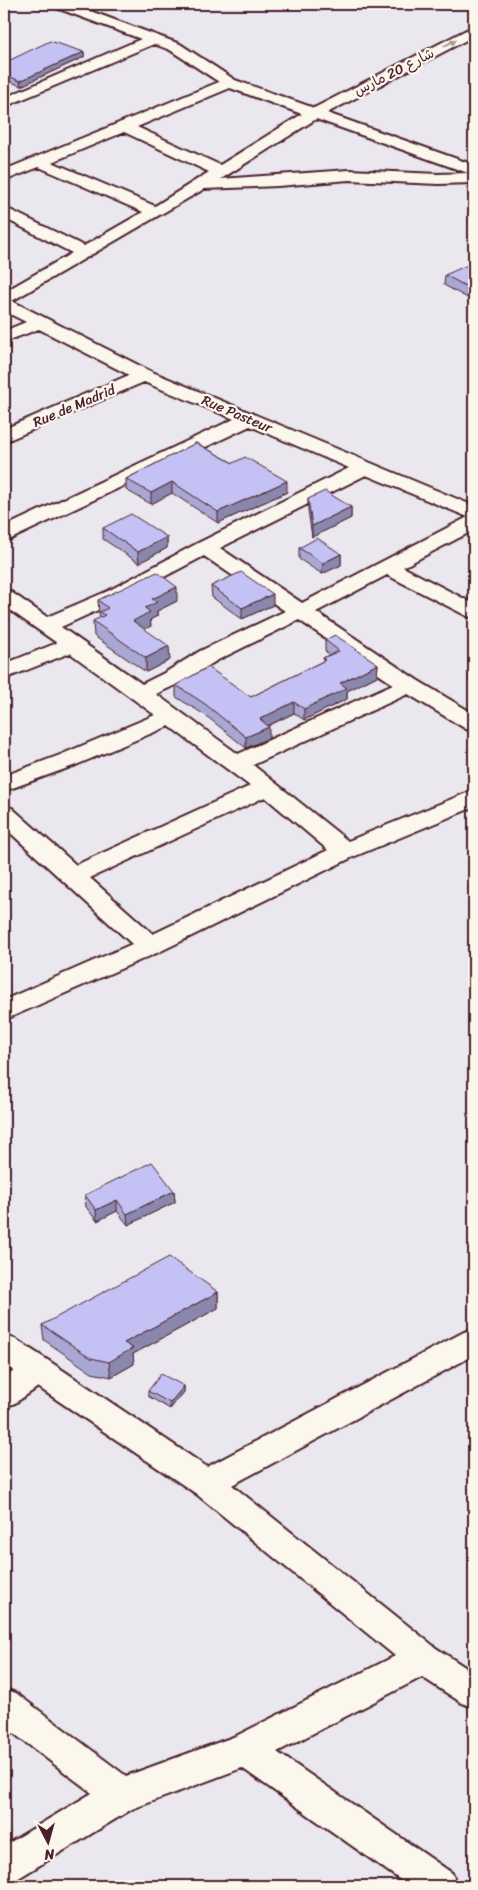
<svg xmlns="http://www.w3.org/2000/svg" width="478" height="1890" viewBox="0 0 478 1890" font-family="Sriracha,'Playpen Sans Arabic',sans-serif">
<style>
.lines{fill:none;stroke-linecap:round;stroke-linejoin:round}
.minor-casing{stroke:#4a1f2b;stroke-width:4}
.minor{fill:#fbf7ec;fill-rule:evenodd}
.wall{fill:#a9a7d3;stroke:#4a1f2b}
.shaded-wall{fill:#8988ac;stroke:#4a1f2b}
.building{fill:#c4c2f5;stroke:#4a1f2b}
.oneway{fill:#ab9695}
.labels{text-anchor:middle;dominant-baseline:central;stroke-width:4.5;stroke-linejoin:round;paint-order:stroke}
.far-street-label{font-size:14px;fill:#4a1f2b;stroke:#fbf7ec}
</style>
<rect width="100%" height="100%" fill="#eae7ef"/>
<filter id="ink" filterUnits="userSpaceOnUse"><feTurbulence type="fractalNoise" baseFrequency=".02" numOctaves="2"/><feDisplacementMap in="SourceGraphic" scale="10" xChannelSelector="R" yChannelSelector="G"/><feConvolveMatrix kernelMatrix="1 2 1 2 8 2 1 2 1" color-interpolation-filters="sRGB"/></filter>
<g filter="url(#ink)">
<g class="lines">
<g class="minor-casing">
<path id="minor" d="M52,4H71L180,44L235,80L314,108L474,26V36L327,113L474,165V183L438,184L349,180L278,186L204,189L12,301L150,371L474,506V530L403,567L474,604V618L467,616L387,575L316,612L417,680L474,714V731L466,729L408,694L253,765L348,841L474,790V807L353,857L159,952L4,1020V1000L132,944L4,827V806L12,808L76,865L250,786L169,726L76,765L4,791V776L60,755L155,715L70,653L4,679V664L57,643L4,606V590L11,592L47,617L108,591L198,543L349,468L250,426L11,539L4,541V527L234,419L144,382L4,442V429L129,375L39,329L4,342V331L26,322L4,311V292L72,253L4,218V207L84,246L143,212L39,167L4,181V170L219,82L170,50L154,44L4,107V98L141,39L54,7ZM230,88L302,114L220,165L137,127ZM316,119L468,173L438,174L349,170L221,179ZM124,132L209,172L155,206L52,162ZM366,475L468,517L302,603L220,548ZM204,556L285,611L200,651L166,672L142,684L61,627L122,599ZM299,620L393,684L238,754L156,694L182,682L216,661ZM265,797L328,850L153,934L90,878Z
M474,1329V1355L232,1485L436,1648L474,1673V1708L462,1703L422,1677L277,1752L452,1873L457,1886H409L242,1768L132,1809L17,1879L4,1884V1846L92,1793L4,1726V1689L16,1693L126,1776L236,1736L395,1656L195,1493L38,1387L15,1403L4,1407V1378L14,1371L4,1364V1336L15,1339L49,1361L207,1467L464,1332Z"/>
</g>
<use href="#minor" class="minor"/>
</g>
<path class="wall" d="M84,52V57L21,86L4,79V63Z
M474,266V298L471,300L444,285L445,275Z
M196,443L287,492L218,523L172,493L151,504L126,490V479Z
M308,499L351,507V518L312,537L308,510Z
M103,528L167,537V548L139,563L103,539Z
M299,548L341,554V565L322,574L299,559Z
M211,586L273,605L242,619L212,597Z
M98,600L177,601L157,611V616L150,620L151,626L145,629L170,660L146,672L94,636L93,621L101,618L99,614Z
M325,640L378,664L377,676L347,691V699L304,720L294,713L268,726L269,738L246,748L205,715L176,697V685L251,697L323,661V658L330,655L325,651Z
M474,668V685L469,681L470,670Z
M174,1191L175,1202L128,1225L117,1211L97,1221L86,1207L85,1195Z
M218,1292V1308L133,1354L134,1364L111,1377L92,1373L44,1340L42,1325Z
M184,1386V1392L170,1409L148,1396V1391Z"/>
<path class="shaded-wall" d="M84,52V57L21,86L20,81Z
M474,288V298L471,300V289Z
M287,481V492L218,523V512Z
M172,482V493L151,504V493Z
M351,507V518L312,537V526Z
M167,537V548L139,563L138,552Z
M341,554V565L322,574L323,563Z
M177,587V601L157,611V616L150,620L151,626L134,635L133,621L152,599Z
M273,594V605L242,619V608Z
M169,646L170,660L146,672V658Z
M378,664L377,676L347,691V699L304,720V709L340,683Z
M294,702V713L259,730L260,719Z
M269,727V738L246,748V737Z
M174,1191L175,1202L128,1225L127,1214Z
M117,1200V1211L97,1221L96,1210Z
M218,1292V1308L133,1354L134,1364L111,1377L109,1362L124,1343Z
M184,1386V1392L170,1409V1403Z"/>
<path class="building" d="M50,41L84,52L20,81L4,74V63Z
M470,264L474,266V288L471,289L445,275Z
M196,443L233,463L245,457L287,481L218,512L172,482L151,493L126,479Z
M325,491L351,507L312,526L308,499Z
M131,514L167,537L138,552L103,528Z
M317,538L341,554L323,563L299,548Z
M157,572L177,587L152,599L157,602L145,608L150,612L133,621L169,646L146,658L93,621L105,615L100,612L108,608L98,600Z
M241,572L273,594L242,608L211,586Z
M335,635L378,664L340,683L347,688L304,709L294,702L260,719L269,727L246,737L205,704L176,685L208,667L251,697L325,660L323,658L339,651L325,640Z
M474,668V673L470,670Z
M152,1162L174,1191L127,1214L117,1200L96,1210L85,1195Z
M169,1257L218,1292L124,1343L133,1348L109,1362L91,1358L42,1325Z
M161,1374L184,1386L170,1403L148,1391Z"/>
<defs><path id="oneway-solid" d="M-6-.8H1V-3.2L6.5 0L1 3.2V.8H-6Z" transform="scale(1.25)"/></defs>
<use class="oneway" href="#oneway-solid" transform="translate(450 43) rotate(-27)"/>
</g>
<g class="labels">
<g class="far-street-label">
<text transform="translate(394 72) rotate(-27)">شارع 20 مارس</text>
<text transform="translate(74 406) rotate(-23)">Rue de Madrid</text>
<text transform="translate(237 414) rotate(23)">Rue Pasteur</text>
</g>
</g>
<rect width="478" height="1890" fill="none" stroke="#fbf7ec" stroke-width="20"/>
<rect x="10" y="10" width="458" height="1870" fill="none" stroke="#4a1f2b" stroke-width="2" filter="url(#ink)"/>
<g transform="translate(48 1842) rotate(174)" stroke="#fbf7ec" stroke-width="4" paint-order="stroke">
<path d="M0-4L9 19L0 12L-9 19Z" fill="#4a1f2b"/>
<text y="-8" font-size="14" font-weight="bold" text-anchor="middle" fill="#4a1f2b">N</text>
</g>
</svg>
